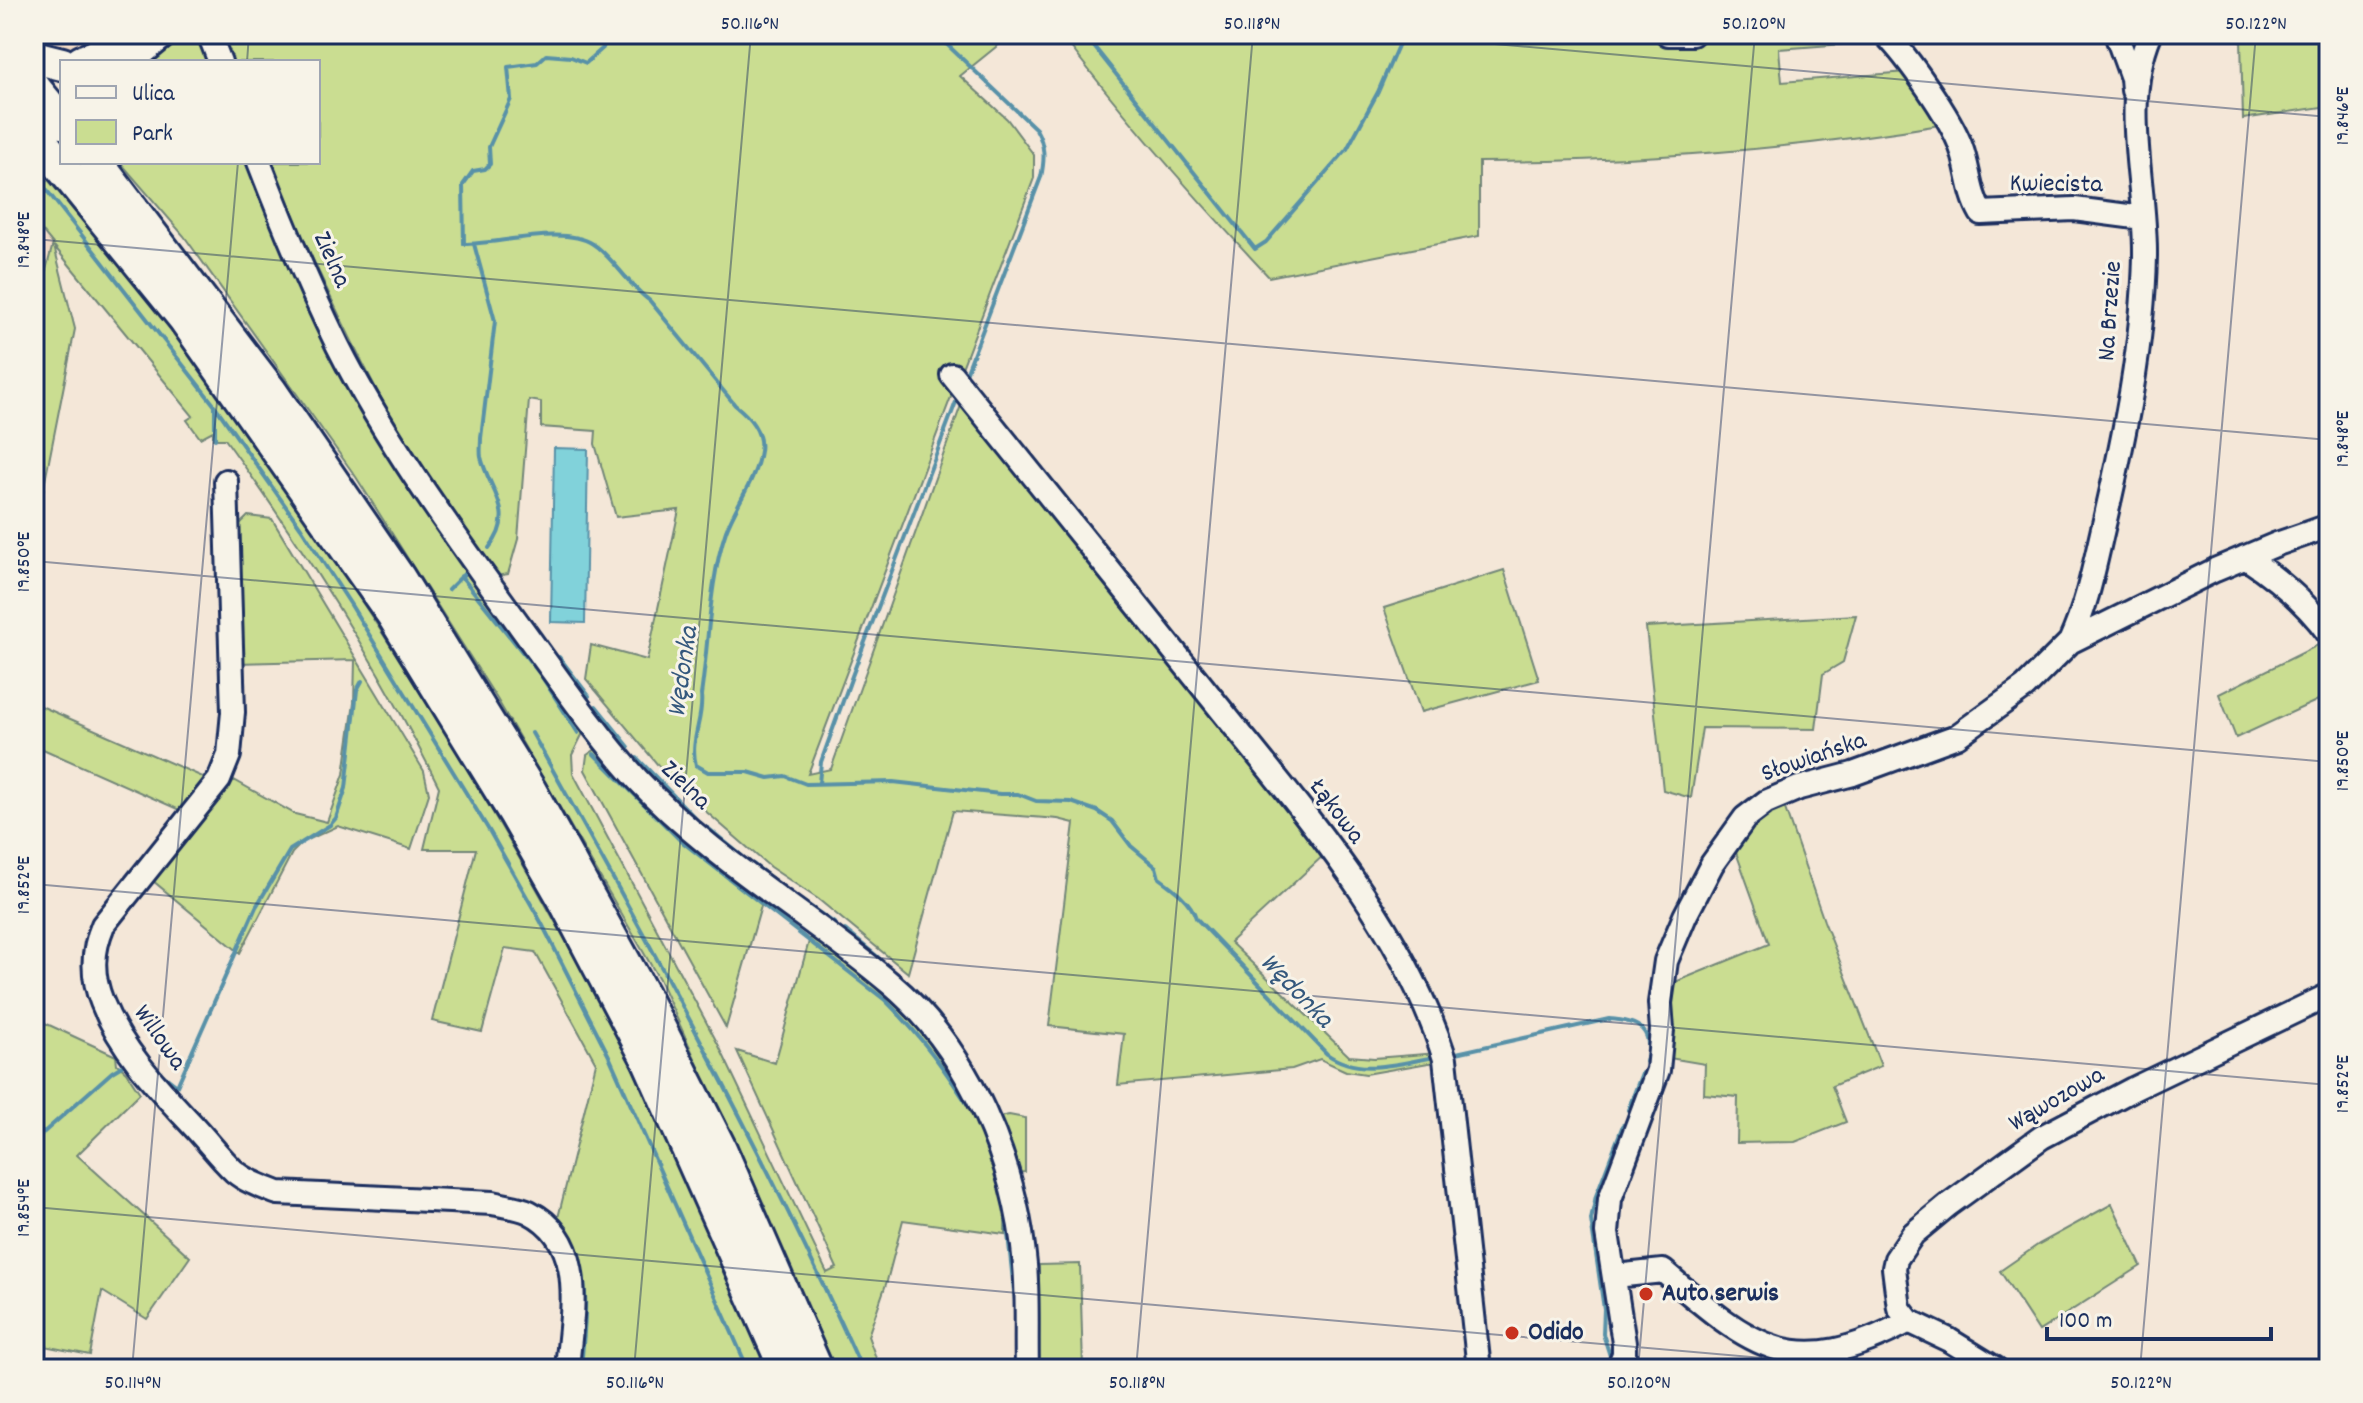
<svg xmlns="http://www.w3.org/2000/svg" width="2363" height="1403" viewBox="0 0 2363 1403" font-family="Dekko,sans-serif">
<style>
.built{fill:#f1d9c5}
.green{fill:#cadd91;stroke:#728678;stroke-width:2}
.water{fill:#81d2da;stroke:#5891a8;stroke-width:2}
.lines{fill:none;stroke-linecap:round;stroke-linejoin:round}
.stream{stroke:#5891a8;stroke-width:4}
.minor-casing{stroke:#1b2f5e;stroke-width:28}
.highway-casing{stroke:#1b2f5e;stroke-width:38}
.minor{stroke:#f7f3e8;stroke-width:22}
.highway{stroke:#f7f3e8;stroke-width:32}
.ticks{fill:none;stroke:#1b2f5e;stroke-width:2;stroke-opacity:0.45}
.poi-dot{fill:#c8321e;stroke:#f7f3e8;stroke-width:3}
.labels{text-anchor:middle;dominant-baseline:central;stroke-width:6;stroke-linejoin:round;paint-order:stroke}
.street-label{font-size:26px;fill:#1b2f5e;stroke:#f7f3e8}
.poi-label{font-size:26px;font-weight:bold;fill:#1b2f5e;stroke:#f7f3e8;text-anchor:start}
.water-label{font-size:28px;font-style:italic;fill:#34587d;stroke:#f7f3e8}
.neatline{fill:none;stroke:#1b2f5e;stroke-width:3}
.ticks-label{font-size:20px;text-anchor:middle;fill:#1b2f5e}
</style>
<rect width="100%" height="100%" fill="#f4e7d8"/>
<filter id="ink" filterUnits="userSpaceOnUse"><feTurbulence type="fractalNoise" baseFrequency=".0125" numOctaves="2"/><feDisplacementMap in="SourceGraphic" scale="16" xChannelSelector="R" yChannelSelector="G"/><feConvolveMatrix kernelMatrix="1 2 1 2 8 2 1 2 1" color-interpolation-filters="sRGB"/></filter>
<g filter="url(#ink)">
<path class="built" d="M34,34H119L77,57L34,49Z
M34,221L53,244L34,314Z"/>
<path class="green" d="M167,34C198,34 197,35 211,62H134Z
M220,34H1012L960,76L1007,119L1034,155V178L808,774L831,769L965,394L1325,854L1230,942L1349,1056L1374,1058L1438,1053L1440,1061L1366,1074L1346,1071L1320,1059L1292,1069L1118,1085L1124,1034L1049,1026L1074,823L1058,819L953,811L908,973L818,899L770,867L673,783L586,679L591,645L647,660L679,510L616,517L595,444L596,431L541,427V402L529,400L518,539L508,574L496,576C459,522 419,469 388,411C344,330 307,246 268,162H318V62H230Z
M1061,34H1470L1669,40L1738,34H1875L1884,41L1779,49L1782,82L1907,72L1946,124C1792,150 1635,161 1479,162V236L1269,277C1196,199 1125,119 1061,34Z
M2300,34H2329V106L2243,119L2241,39Z
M120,162H253L323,329L396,469L583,733L572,755L573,773L719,1046L827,1273L837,1268L737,1051L775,1063L811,934L885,993L928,1036L965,1086L1006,1195L1005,1234L903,1220L887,1281L868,1336L880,1369H836L659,979L497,699L356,477L184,236Z
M34,163C93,233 154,305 208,379C393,633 557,902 690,1186C719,1246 744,1308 770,1369H579L584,1287L579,1258L557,1222L596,1063L535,952L505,948L482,1032L432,1021L476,849H424L439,787C379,665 305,550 225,439H213V431L200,438L187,420L193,416L54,246L75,329L34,537V314L53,244L34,221Z
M248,516L272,519L424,771L429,794L411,849L338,826L303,842L292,853L240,953L152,880L234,780L295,814L327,822L344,774L354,703L355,660L237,663L234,530Z
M1504,570L1539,680L1421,712L1384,608Z
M1856,615L1843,662L1823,674L1816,729L1702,728L1691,798L1663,790L1646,627Z
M2328,640L2329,695L2236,738L2219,694Z
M34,703L205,778L184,812L34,745Z
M596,749L672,827L763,899L726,1028L585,770L587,755Z
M1782,800L1824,921L1881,1066L1832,1086L1846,1122L1795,1142L1737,1143L1738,1097L1704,1094L1705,1064L1669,1058L1668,985L1769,944L1733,844L1755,818Z
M34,1018L116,1056L117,1064L126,1072L140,1093L77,1155L190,1257L147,1319L102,1291L90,1355L34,1344Z
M1009,1115L1025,1118V1172L1019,1173L999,1117Z
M2112,1204L2141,1266L2039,1331L2000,1271L2039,1244Z
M1080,1264L1083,1369H1039V1265Z"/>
<path class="water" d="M554,448L588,449L585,623L551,622Z"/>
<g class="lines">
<path class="stream" d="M607,34L603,48L586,63L571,57L546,55L537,63L508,67L511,99L489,147L490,164L485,169L473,171L463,185L464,244C499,244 564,225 593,244C612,256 628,285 650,301L735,405C749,416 763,432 760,451C756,480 736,504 726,531C709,581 709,642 701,695C704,719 689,740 696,765L708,772H748L769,778L785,776L806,784L893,782L1000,794H1018L1036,801L1071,802L1097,811L1112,821L1131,846L1156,867L1159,878C1173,888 1191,901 1196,918L1327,1054C1359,1077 1398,1063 1435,1057
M936,34L1036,129C1045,145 1045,158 1041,177L964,379
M1084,34L1255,249L1266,242L1347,149L1378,92L1403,34
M34,174L215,406L301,528L351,605L490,832L541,922L609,1056L748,1369
M474,244L495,321L481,438C481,444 480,452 481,457C489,491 518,512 489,548
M215,439V406
M461,576L540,674L578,733
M448,590L466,572
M559,657L589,696
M596,706L629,747
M532,733C649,941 764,1151 862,1369
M594,754L681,841L885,1000C921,1035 948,1074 975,1116
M637,758L698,821
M819,783L821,762L852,676L959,394
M708,828L742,856
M753,864L788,891
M799,899L834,923
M845,930L879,958
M142,1050L155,1066
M1452,1054L1609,1019C1640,1021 1654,1030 1646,1062
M163,1075L177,1086L256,907L290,850L330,825L336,818L346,788L357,690L362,681
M1628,1110L1642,1073
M34,1141L112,1072L127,1063
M1006,1215L1016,1310
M573,1242C592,1282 584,1326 581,1369
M1610,1356L1603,1334L1604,1309L1591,1220L1596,1196L1623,1125"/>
<g class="minor-casing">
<path id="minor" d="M209,34L220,62
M1668,34H1692
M1885,34C1907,56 1951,118 1961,147C1969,169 1969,193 1981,213L2074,209L2143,218
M2116,34L2132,78L2133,90
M259,162C283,224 309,287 338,346C388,445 455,536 520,626C558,678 594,731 637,779C712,860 808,913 891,984C970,1051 1016,1163 1025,1265C1028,1299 1026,1335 1027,1369
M952,375C1040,484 1127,592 1214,701C1302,811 1402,922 1445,1059L1479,1369
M226,481L233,712L229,755L219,780L103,925C92,951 91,975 102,1002C122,1052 161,1091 197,1130C209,1143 221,1159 234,1171C247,1182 263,1187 278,1193L493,1203C504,1206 519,1207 529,1212C589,1242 571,1316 567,1369
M2245,557C2277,578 2306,602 2329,634
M2070,642C2088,603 2095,562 2105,520C2125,433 2143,346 2145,256C2146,182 2120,106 2150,34
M1615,1276L1663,1271C1753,1348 1794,1383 1909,1321
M1618,1369L1624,1354V1343L1607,1233L1610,1199L1658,1070L1662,1030L1660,1003L1666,961L1685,916L1712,864L1745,818L1766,802L1799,788L1853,774L1957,736L2025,687L2070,642L2215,570L2277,544L2329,526
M1996,1369L1949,1340L1909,1321L1899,1308L1894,1268L1896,1259L1913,1234L1948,1205L2042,1137L2133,1089L2329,995"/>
</g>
<g class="highway-casing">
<path id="highway" d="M34,57L62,64
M82,62L95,57L127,34
M125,62L159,34
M34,88L62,122
M34,133L185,319L392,613L516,815L563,897L649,1061L786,1369
M96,162L271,392L398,577L530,791L643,996L720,1149L816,1369"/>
</g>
<use href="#minor" class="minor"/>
<use href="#highway" class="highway"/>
</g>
</g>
<path class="ticks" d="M1381,34L2329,117M247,62L249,34M34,239L2329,440M34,561L2329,762M34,884L2329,1085M34,1207L1888,1369M132,1369L238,162M634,1369L751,34M1136,1369L1253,34M1638,1369L1755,34M2140,1369L2256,34"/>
<g class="poi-dot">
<circle cx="1646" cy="1294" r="8"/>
<circle cx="1512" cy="1333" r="8"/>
</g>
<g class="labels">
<g class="street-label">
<text transform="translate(2056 185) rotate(1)">Kwiecista</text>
<text transform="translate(331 260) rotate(66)">Zielna</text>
<text transform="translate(2111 311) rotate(-86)">Na Brzezie</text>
<text transform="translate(1814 758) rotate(-19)">Słowiańska</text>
<text transform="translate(685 786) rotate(44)">Zielna</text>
<text transform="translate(1336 812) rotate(53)">Łąkowa</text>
<text transform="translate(159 1038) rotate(55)">Willowa</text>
<text transform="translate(2057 1100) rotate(-30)">Wąwozowa</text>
</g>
<g class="poi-label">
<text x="1662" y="1294">Auto serwis</text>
<text x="1528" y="1333">Odido</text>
</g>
<g class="water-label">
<text transform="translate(685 672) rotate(-82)">Wędonka</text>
<text transform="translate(1295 992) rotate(46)">Wędonka</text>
</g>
</g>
<rect width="2363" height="1403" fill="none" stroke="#f7f3e8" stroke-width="88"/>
<rect x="60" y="60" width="260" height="104" fill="#f7f3e8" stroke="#9fa5b1" stroke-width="2"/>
<rect x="76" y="86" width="40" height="12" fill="#f7f3e8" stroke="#9fa5b1" stroke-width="2"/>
<text x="132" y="100" font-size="24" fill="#1b2f5e">Ulica</text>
<rect x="76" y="120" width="40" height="24" fill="#cadd91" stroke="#9fa5b1" stroke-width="2"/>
<text x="132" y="140" font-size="24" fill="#1b2f5e">Park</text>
<path d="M2047 1327v12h224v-12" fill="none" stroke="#1b2f5e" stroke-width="4"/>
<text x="2059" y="1327" font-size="24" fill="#1b2f5e" stroke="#f7f3e8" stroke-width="6" paint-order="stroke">100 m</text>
<rect x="44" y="44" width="2275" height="1315" class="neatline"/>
<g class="ticks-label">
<text x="750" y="29">50.116°N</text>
<text x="1252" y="29">50.118°N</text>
<text x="1754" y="29">50.120°N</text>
<text x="2256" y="29">50.122°N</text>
<text transform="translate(2341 116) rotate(-90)" y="7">19.846°E</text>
<text transform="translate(22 240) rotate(-90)" y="7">19.848°E</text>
<text transform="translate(2341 439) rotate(-90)" y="7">19.848°E</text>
<text transform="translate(22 562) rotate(-90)" y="7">19.850°E</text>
<text transform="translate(2341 761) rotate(-90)" y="7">19.850°E</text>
<text transform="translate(22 885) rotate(-90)" y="7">19.852°E</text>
<text transform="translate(2341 1084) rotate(-90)" y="7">19.852°E</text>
<text transform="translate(22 1208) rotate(-90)" y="7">19.854°E</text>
<text x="133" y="1388">50.114°N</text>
<text x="635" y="1388">50.116°N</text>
<text x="1137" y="1388">50.118°N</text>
<text x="1639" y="1388">50.120°N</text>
<text x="2141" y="1388">50.122°N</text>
</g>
</svg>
